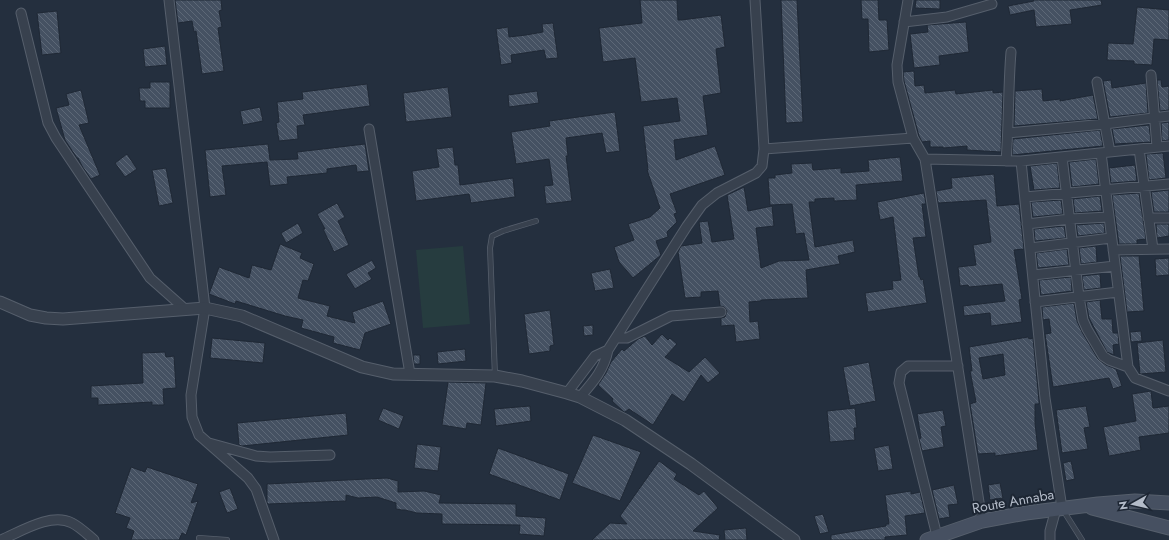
<svg xmlns="http://www.w3.org/2000/svg" width="1169" height="540" viewBox="0 0 1169 540" font-family="Jost,sans-serif">
<style>
.park{fill:#263c3f}
.building{fill:url(#building-back-hatch);stroke:#1f2835;fill-rule:evenodd}
.lines{fill:none;stroke-linecap:round;stroke-linejoin:round}
.service-casing{stroke:#565f6c;stroke-width:6}
.minor-casing{stroke:#565f6c;stroke-width:11}
.tertiary-casing{stroke:#565f6c;stroke-width:13}
.secondary-casing{stroke:#565f6c;stroke-width:15}
.service{stroke:#38414e;stroke-width:4.5}
.minor{stroke:#38414e;stroke-width:9}
.tertiary{stroke:#38414e;stroke-width:11}
.secondary{stroke:#465061;stroke-width:13}
.labels{text-anchor:middle;dominant-baseline:central;stroke-width:4;stroke-linejoin:round;paint-order:stroke}
.street-label{font-size:14px;fill:#b4bcc9;stroke:#1d2633}
</style>
<defs>
<pattern id="building-back-hatch" width="6" height="6" patternUnits="userSpaceOnUse"><rect width="6" height="6" fill="#455162"/><path d="M-1 5l2 2M0 0l6 6M5-1l2 2" fill="none" stroke="#5d6877"/></pattern>
</defs>
<rect width="100%" height="100%" fill="#242f3e"/>
<path class="park" d="M463,246L470,324L423,328L416,250Z"/>
<path class="building" d="M175,0H221L222,10L219,11L222,27L218,28L224,71L202,74L196,31L194,32L192,21L178,23Z
M640,0H677L678,20H681L721,15L725,47L716,49L721,93L703,96L708,135L674,140L676,160L715,146L725,175L670,194L677,213L674,214L677,222L667,232L668,237L656,241L661,255L633,278L619,262L614,247L634,240L628,224L650,217L660,208L647,170H648L643,126L680,121L677,98L641,102L635,58L603,62L599,28L642,23Z
M781,0H797L803,122L786,123Z
M861,0H878L879,20H887L889,50L869,52L868,19H862Z
M916,0H940V9L915,8Z
M1033,0H1101L1102,5L1070,10L1072,24L1036,27L1034,10L1010,15L1008,6L1034,1Z
M1137,7L1169,10V40L1154,39L1152,65L1134,64V61L1107,60L1108,43L1133,44Z
M57,11L61,53L42,55L37,13Z
M966,22L969,52L939,56L940,65L914,68L910,34L928,32L927,25Z
M553,23L558,58L546,59L544,50L511,55L512,63L501,65L496,29L508,27L509,37L526,35L543,32L542,24Z
M165,46L167,65L145,67L143,49Z
M914,71L915,86L924,85L925,93L955,90L956,94L993,90V93L1003,92L1001,152L967,150V146L943,148V147H930V141L922,142L919,136L904,81L903,72Z
M1111,80L1112,88L1146,83L1148,113L1110,117L1103,81Z
M1157,80H1161L1162,87L1169,86V110L1160,111Z
M150,82H170V108H145V101H140L139,88H150Z
M367,84L370,106L303,115L305,125L297,126L298,139L279,141L276,123L279,122L277,102L303,99L302,92Z
M448,87L452,117L406,122L403,93Z
M1042,89L1043,101L1060,99V101L1093,95L1098,119L1014,126L1015,91Z
M81,90L89,123L79,125L100,175L91,179L82,166L78,158H77L65,140L56,108L69,105L66,94Z
M537,91L539,103L509,107L508,95Z
M260,107L263,121L243,125L240,111Z
M615,112L620,151L606,153L602,133L566,138L568,156H566L572,201L546,204L544,186L553,185L549,159L516,164L511,132L550,126L549,121Z
M1169,122V140L1162,141L1161,123Z
M1149,125L1151,142L1115,144L1112,129Z
M1100,130L1103,146L1012,155L1013,139Z
M268,144L270,160L298,159L297,152L365,144L369,171L357,172L356,165L327,169V173L287,177L288,184L270,186L267,162L222,166L226,195L210,197L205,150Z
M453,147L455,165H458L460,185L513,178L515,197L471,203L469,194L416,201L412,171L439,167L436,149Z
M1163,153L1166,178L1149,180L1146,154Z
M127,154L137,169L125,177L115,163Z
M900,157L903,181L856,185L857,200L834,201V198L815,199V202H809L815,247L853,240L855,252L838,256L840,264L806,270L808,298L761,300V301L749,302L750,322L758,321L760,339L736,342L734,325L721,326V318L725,317L727,311L724,307L720,306L718,291L701,292V297L685,298L678,252L681,246L702,243L699,222L708,221L712,242L734,239L727,195L744,187L748,211L772,206L774,226L756,228L761,268L779,261L809,260L804,233L796,234L792,204L770,205L768,178H775V175L792,173L791,164L812,163L813,170L841,168V173L869,171L868,160Z
M1096,159L1099,184L1072,187L1069,162Z
M1057,163L1060,188L1034,190L1030,166Z
M1135,165L1137,181L1111,183L1109,168Z
M166,168L173,203L159,206L152,170Z
M994,174L997,206L1019,204L1024,249L1014,250L1022,299L1019,300L1022,322L991,326L990,313L964,316L963,306L1005,301L1002,284L969,287L968,285L960,286L958,267L976,265L973,245L991,242L986,200L938,203L936,191L952,188L951,178Z
M1169,190V212H1154L1151,192Z
M924,193L926,204H922L926,237L913,238L919,277H920L921,280L923,279L927,303L868,312L865,293L893,289L892,281L901,280L893,217L880,220L877,202Z
M1139,193L1146,239L1137,240V244H1119L1112,195Z
M1100,196L1102,211L1075,213L1073,199Z
M1061,200L1063,214L1033,217L1031,202Z
M337,203L345,217L338,221L349,245L334,252L323,229H325L317,214Z
M298,223L303,233L286,243L281,233Z
M1104,223L1105,233L1078,236L1076,225Z
M1156,224H1169V236L1157,238Z
M1064,226L1066,238L1035,241L1034,229Z
M280,244L302,253L300,258L314,264L308,281L303,280L298,298L330,306L327,316L355,323L352,312L383,301L391,324L365,333L360,350L333,343L334,337L301,328L303,320L285,316L236,301L235,304L209,294L219,267L249,278L252,265L271,270Z
M1096,246L1097,262L1081,264L1079,248Z
M1067,249L1069,265L1038,268L1036,253Z
M1120,256H1139L1144,311L1127,312Z
M1169,258V275L1156,276L1155,259Z
M372,260L376,268L368,273L372,279L355,289L346,274Z
M610,269L614,288L595,291L591,273Z
M1100,274L1101,288L1084,290L1082,276Z
M1071,277L1072,291L1041,295L1039,280Z
M1100,300L1102,319H1112L1113,333H1118L1119,344L1113,345L1114,355L1107,352L1089,318L1086,302Z
M1074,303L1077,321L1082,332L1098,359L1106,365L1116,369L1122,386L1113,389L1109,378L1053,387L1045,334L1051,333L1049,319L1043,320L1042,307Z
M550,310L554,345L550,346V351L529,354L524,314Z
M593,325V335L584,336L583,326Z
M1141,331L1142,341L1131,342L1130,332Z
M662,334L668,340L670,338L677,344L665,357L689,372L705,357L720,373L708,383L701,375L684,402L672,394L653,425L629,409L625,412H624L612,401L613,399L598,385L606,373L611,362L622,349L624,351L638,339L645,336L652,345Z
M1028,337L1029,339L1033,338L1039,401V404H1035V423L1038,450L995,456V453L978,454L970,404L976,402L970,371H972L969,347ZM1003,354L1005,375L983,379L979,358Z
M212,338L265,343L263,363L210,358Z
M1163,340L1166,372L1140,374L1137,343Z
M465,349L466,361L438,364L437,352Z
M165,352L166,357L174,356L176,388L163,389L164,405H152V402L98,405V398H91V386L143,383L142,353Z
M413,355H420V364H414Z
M869,362L876,401L850,406L843,367Z
M448,382L486,383L481,425L467,423L466,429L442,425Z
M1151,391L1153,408L1169,406V433L1139,437L1141,450L1109,456L1103,427L1136,421L1132,394Z
M530,406L531,421L496,426L494,409Z
M1086,406L1090,427L1084,428L1088,449L1062,453L1056,410Z
M383,408L404,416L399,429L378,420Z
M855,408L857,428H854L855,440L830,442L827,411Z
M943,410L946,426L941,427L944,447L922,451L919,439L921,438L917,414Z
M346,413L348,435L242,446L239,445L237,423Z
M593,435L641,452L620,501L572,483Z
M417,444L441,447L438,471L414,468Z
M889,445L893,469L878,471L874,448Z
M498,448L569,474L560,500L489,474Z
M659,461L677,474L674,479L699,495L704,491L718,508L693,531L720,535L719,540H592L610,523L627,524L620,516Z
M1071,461L1075,479L1066,481L1063,463Z
M131,467L145,472L147,467L198,484L191,503L198,501L186,535L182,533L179,540H131L134,531L126,528L130,518L115,513Z
M387,478L398,481V492L424,491L441,495L439,503L516,504V516L546,518L544,536L519,534L520,525L442,524V514L417,513L405,510H402L396,509V503L377,497L358,498L346,495V501L268,504L267,503V484Z
M1000,483L1003,498L990,500L988,485Z
M954,485L958,504L948,505L950,517L939,519L932,490Z
M230,488L238,509L227,513L219,492Z
M911,491V494L920,492L925,513L905,516L907,535L885,537V540H831V535L886,526V524H889L885,495Z
M823,514L829,532L820,534L814,516Z
M746,528L747,540H725L724,530Z"/>
<g class="lines">
<g class="service-casing">
<path id="service" d="M495,376L490,248L492,236L503,231L536,221
M1063,510L1082,540
M199,538L227,540"/>
</g>
<g class="minor-casing">
<path id="minor" d="M169,0L205,308L191,395L192,417L199,435L248,478L256,489L274,540
M908,0L897,65L898,82L913,138L925,159L982,521
M21,13L48,123L56,138L150,278L185,309
M904,22L947,17L992,4
M1151,75L1157,147
M1097,82L1110,152
M369,129L410,374
M1008,133L1105,124L1169,116
M764,149L913,138
M1139,149L1153,249
M1101,153L1128,367L1135,378L1169,391
M1062,157L1079,297L1083,320L1087,329L1103,356L1109,360L1128,367
M925,159L1021,161L1169,146
M1006,161C1009,124 1008,88 1011,52
M1021,161L1045,398L1062,508
M1025,197L1169,184
M1148,218H1169
M1027,224L1070,219L1109,217
M1030,248L1111,238
M1113,250L1169,249
M1033,275L1115,266
M1035,302L1118,292
M616,338H627L671,316L721,312
M567,393L595,356L608,350
M580,397C593,382 604,370 608,350L687,226L702,205L717,193L756,173L762,166L764,149L755,0
M209,443L256,456L270,457L330,455
M937,536L899,383L901,372L908,366H958
M1,540C20,532 51,512 72,523C80,527 87,534 94,540
M1050,540V531L1056,509"/>
</g>
<g class="tertiary-casing">
<path id="tertiary" d="M0,302L30,315L46,318L63,319L205,308L242,316L362,367L393,374L495,376L522,381L567,393L580,397L625,420L691,464L794,540"/>
</g>
<g class="secondary-casing">
<path id="secondary" d="M1092,508L1169,528
M927,540L982,521L1026,513L1098,504L1135,501L1169,503"/>
</g>
<use href="#service" class="service"/>
<use href="#minor" class="minor"/>
<use href="#tertiary" class="tertiary"/>
<use href="#secondary" class="secondary"/>
</g>
<g class="labels">
<g class="street-label">
<text transform="translate(1013 501) rotate(-10)">Route Annaba</text>
</g>
</g>
<g transform="translate(1133 504) rotate(262)" stroke="#1d2633" stroke-width="3" paint-order="stroke">
<path d="M0-3L7 15L0 10L-7 15Z" fill="#b4bcc9"/>
<text y="-6" font-size="11" font-weight="bold" text-anchor="middle" fill="#b4bcc9">N</text>
</g>
</svg>
